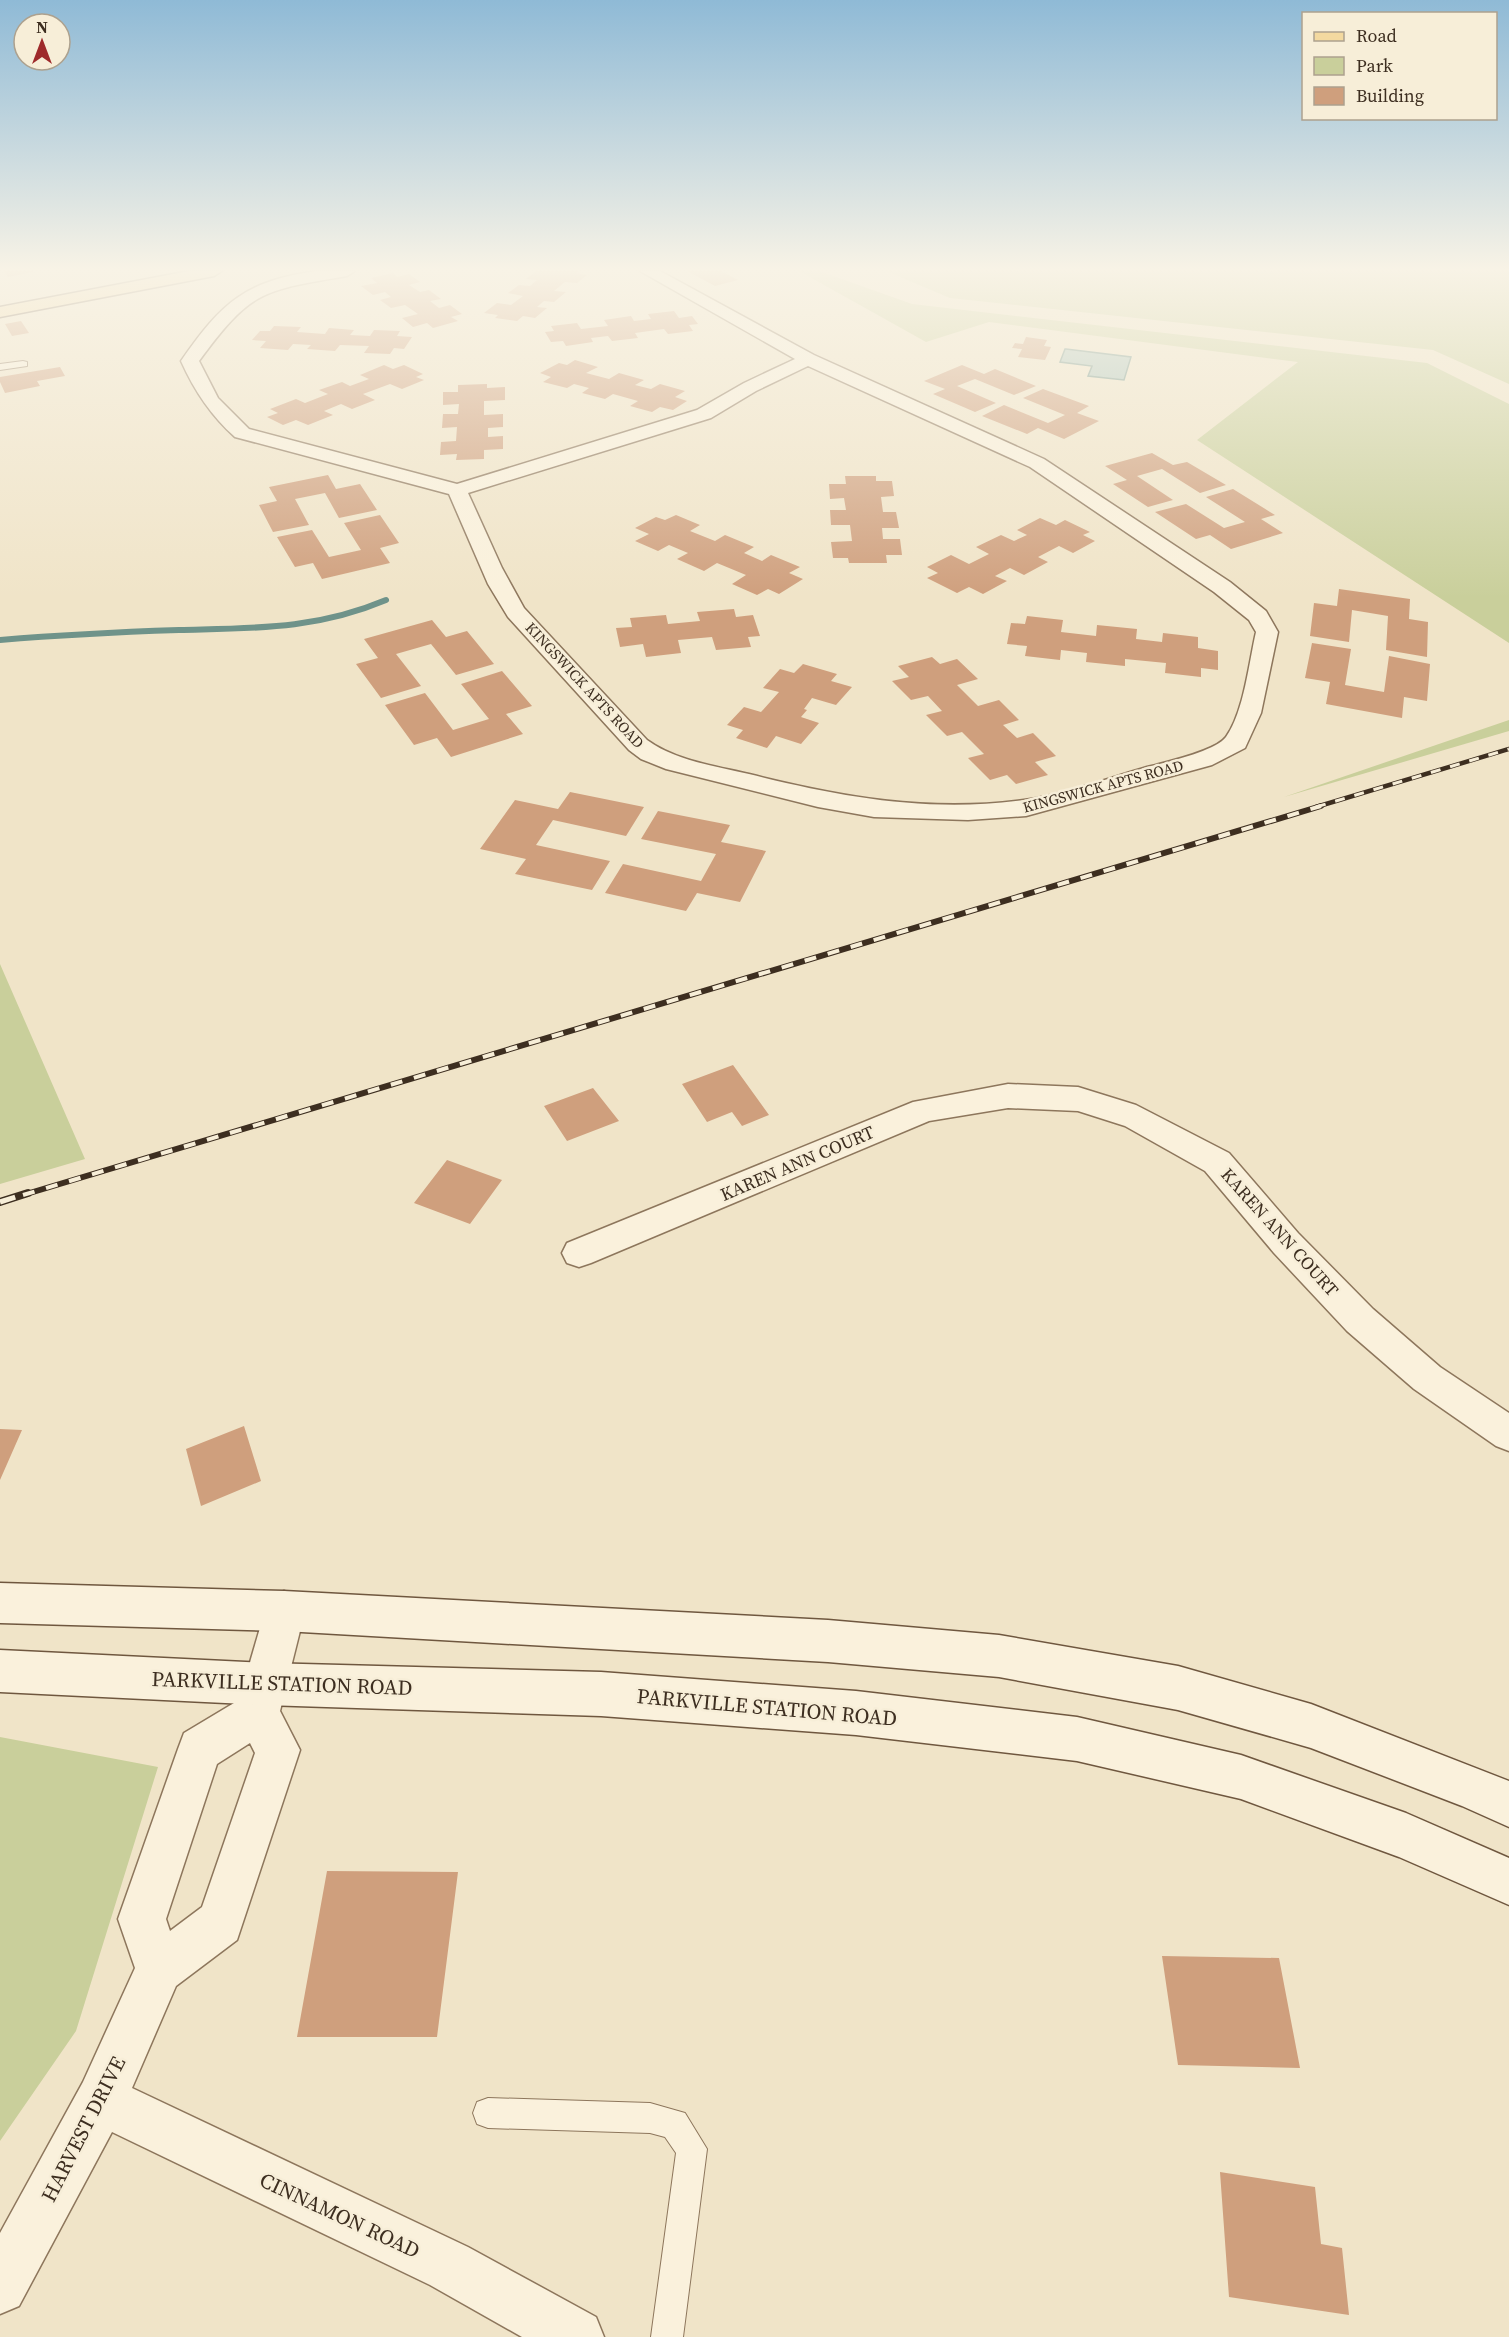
<svg xmlns="http://www.w3.org/2000/svg" width="1509" height="2337" viewBox="0 0 1509 2337" font-family="'Source Serif 4',serif">
<style>
.green{fill:#c9cf9b}
.water{fill:#a9c4bc;stroke:#6f938a;stroke-width:1.5}
.lines{fill:none;stroke-linecap:round;stroke-linejoin:round}
.stream{stroke:#6f938a;stroke-width:6}
.building{fill:#cf9f7d}
.lane-casing{stroke:#8d765c;stroke-width:2}
.street-casing{stroke:#8d765c;stroke-width:3}
.secondary-casing{stroke:#6f573f;stroke-width:3}
.primary-casing{stroke:#5b4430;stroke-width:3}
.lane{fill:#faf1dc;fill-rule:evenodd}
.street{fill:#faf1dc;fill-rule:evenodd}
.secondary{fill:#faf1dc;fill-rule:evenodd}
.primary{fill:#f3d9a0;fill-rule:evenodd}
.rail-far2-casing{stroke:#3d2e20;stroke-width:4.5}
.rail-far1-casing{stroke:#3d2e20;stroke-width:6}
.rail-casing{stroke:#3d2e20;stroke-width:8}
.rail-far2{stroke:#f7eed8;stroke-width:3;stroke-dasharray:10;stroke-linecap:butt}
.rail-far1{stroke:#f7eed8;stroke-width:4;stroke-dasharray:12;stroke-linecap:butt}
.rail{stroke:#f7eed8;stroke-width:5;stroke-dasharray:16;stroke-linecap:butt}
.labels{text-anchor:middle;dominant-baseline:central;stroke-width:5;stroke-linejoin:round;paint-order:stroke}
.far-street-label{font-size:15px;fill:#3d2e20;stroke:#f7eed8}
.street-label{font-size:18px;fill:#3d2e20;stroke:#f7eed8}
.near-street-label{font-size:21px;fill:#3d2e20;stroke:#f7eed8}
</style>
<rect width="100%" height="100%" fill="#f0e4c8"/>
<path class="green" d="M799,271H819L912,304L1427,363L1509,404V643L1197,440L1298,362L989,322L926,342Z
M886,271H1509V384L1433,350L950,298Z
M1509,720V731L1284,797Z
M0,964L85,1159L0,1184Z
M0,1737L158,1767L76,2031L0,2141Z"/>
<path class="water" d="M1065,349H1066L1131,357L1124,380L1088,376L1092,366L1060,362Z"/>
<g class="lines">
<path class="stream" d="M0,640C60,635 119,632 179,630C254,628 315,630 386,600"/>
</g>
<path class="building" d="M4,271H33V272L8,277Z
M536,271H578L576,273L587,275L577,283L565,282L554,291L566,292L554,302L544,301L537,307L547,308L535,318L523,316L517,321L495,318L498,315L484,313L497,303L511,305L523,296L508,293L519,285L530,286L537,280L526,279Z
M687,271H721L738,280L715,286Z
M393,273L397,277L409,274L420,282L409,285L420,292L429,290L441,299L430,301L439,308L450,305L462,314L451,317L458,321L433,328L427,323L413,327L402,318L418,314L405,305L391,308L380,300L391,297L385,292L373,295L361,286L377,283L371,278Z
M674,311L679,318L692,316L698,324L689,325L693,331L668,334L664,329L635,333L638,338L612,341L608,336L591,338L593,342L566,346L563,341L551,342L545,332L554,331L551,326L577,323L581,329L608,326L604,320L631,316L634,321L651,319L648,314Z
M21,321L29,333L12,336L5,324Z
M274,326L301,327L297,332L325,334L329,328L354,330L350,335L370,336L374,330L400,331L397,336L412,337L404,349L394,348L390,354L364,353L369,346L340,345L335,351L307,349L311,345L293,344L288,350L260,348L266,341L252,340L260,331H270Z
M1026,337L1047,340L1044,346L1051,347L1045,360L1018,357L1022,349L1012,348L1015,343L1023,344Z
M575,360L598,367L586,373L609,379L619,373L644,380L635,385L651,389L660,384L685,391L675,397L687,401L673,410L660,407L652,412L630,406L638,401L613,394L605,399L582,393L589,388L574,384L567,388L543,382L551,377L540,373L559,363L567,365Z
M384,365L393,369L404,365L423,374L416,377L424,380L402,389L390,384L363,394L375,400L352,409L341,404L324,411L333,415L308,425L296,420L283,425L267,417L278,413L270,409L296,399L305,403L328,394L319,390L342,382L350,386L369,379L360,375Z
M962,365L984,374L995,369L1036,386L1014,395L975,379L957,386L996,403L975,412L933,394L945,389L924,381Z
M60,367L65,376L37,381L40,386L5,393L0,382V377Z
M487,384V388L505,387V400L484,401V415L503,414V427L488,428V437L503,436V449L484,450V459L456,460L457,454L440,455L441,442L456,441L457,427L442,428L443,414H458L459,404L443,405V392H458V385Z
M1043,389L1089,406L1077,413L1099,421L1064,439L1038,428L1027,434L982,416L1004,405L1048,423L1065,415L1023,398Z
M1152,453L1173,465L1187,462L1226,485L1200,493L1162,469L1137,476L1173,500L1148,507L1113,484L1127,480L1105,466Z
M328,475L336,489L360,484L377,510L339,518L325,493L295,499L309,525L273,532L259,505L277,501L269,487Z
M845,476H876V481H892L894,496L881,497L883,512H896L899,528H882L883,539H900L902,555H886L887,563H849L848,558H833L831,542L852,541L850,525H831L830,510H846L844,498L830,499L829,484H846Z
M1233,489L1275,515L1261,519L1283,533L1231,549L1210,535L1196,539L1155,512L1186,504L1224,528L1245,522L1206,497Z
M380,515L399,543L380,548L390,563L322,579L313,563L295,567L277,537L312,530L329,557L361,550L344,523Z
M676,515L700,525L690,531L715,541L725,535L754,547L744,553L762,561L771,555L800,567L789,573L803,579L779,594L768,589L757,595L732,584L746,575L717,563L704,571L677,559L688,553L669,545L658,551L635,541L649,534L635,528L656,517L665,520Z
M1040,518L1056,525L1065,520L1090,532L1083,535L1095,541L1073,553L1059,546L1038,557L1048,562L1024,575L1010,568L995,576L1007,581L983,594L969,587L957,593L927,578L938,573L927,567L951,555L969,564L989,554L976,547L1001,535L1014,541L1027,535L1017,530Z
M1339,589L1410,599L1409,619L1428,622L1427,657L1386,650L1388,616L1352,610L1349,642L1310,636L1314,603L1337,606Z
M734,609L736,617L753,615L760,636L748,637L751,647L716,650L712,637L678,640L681,653L646,657L643,644L620,647L616,628L632,627L630,618L666,615L668,624L700,621L697,612Z
M1027,616L1063,620L1061,632L1096,636L1097,625L1137,629L1136,639L1162,642L1163,633L1198,637V648L1218,651V670L1201,668V677L1165,673L1166,663L1125,659V666L1086,662L1087,653L1061,650L1060,660L1025,656L1027,646L1007,644L1011,623L1025,624Z
M432,620L446,637L467,631L494,664L456,675L431,644L396,654L421,686L381,698L356,664L378,658L364,639Z
M1312,643L1351,649L1345,685L1384,692L1389,656L1430,664L1427,701L1404,697L1402,718L1326,704L1330,682L1305,678Z
M932,657L940,664L957,659L978,679L957,685L978,706L999,700L1019,720L1003,725L1017,738L1033,733L1056,756L1035,762L1048,775L1016,784L1007,775L990,780L968,758L984,754L962,732L947,736L926,715L942,711L928,696L911,700L892,681L909,677L898,666Z
M803,664L837,674L831,681L852,687L836,705L812,698L804,709L807,710L801,717L819,723L801,744L776,736L767,748L736,738L743,730L727,725L744,707L761,712L779,692L763,688L780,669L794,673Z
M502,671L532,706L506,714L523,734L451,757L437,738L414,745L385,705L425,693L453,730L489,719L461,684Z
M570,792L644,807L626,836L553,820L536,845L610,861L592,890L515,874L526,859L480,849L515,800L558,809Z
M658,811L730,825L721,842L766,851L740,902L697,893L686,911L605,893L623,864L701,881L716,854L641,839Z
M733,1065L769,1115L742,1126L732,1112L707,1122L682,1084Z
M593,1088L619,1121L567,1141L544,1106Z
M447,1160L502,1180L470,1224L414,1203Z
M244,1426L261,1481L201,1506L186,1449Z
M0,1429L22,1430L0,1480Z
M327,1871L458,1872L437,2037H297Z
M1162,1956L1279,1958L1300,2068L1178,2065Z
M1220,2172L1315,2187L1321,2244L1342,2248L1349,2315L1229,2297Z"/>
<g class="lines">
<g class="lane-casing">
<path id="lane" d="M23,361L27,362V366L0,370V364Z
M488,2098L650,2103L685,2113L707,2149L683,2337H651L676,2153L665,2137L650,2133L488,2128L477,2124L473,2113L477,2102Z"/>
</g>
<g class="street-casing">
<path id="street" d="M317,271H355L347,276C262,291 252,289 199,361L218,398L249,429L457,484L697,410L744,383L795,359L640,271H660L814,355L1044,459L1230,582L1266,611L1278,632L1261,713L1245,748L1212,765L1026,816L968,820L874,817L818,807L666,769L641,759L629,750L508,617L488,584L449,494L235,437C211,416 194,390 181,361C222,302 245,281 317,271ZM808,366L1030,467L1214,592L1249,620L1256,632C1249,662 1244,712 1226,737C1216,751 1164,763 1147,767C1109,778 1062,795 1024,800C928,813 841,797 749,774C715,766 676,761 647,740L524,608L502,568L468,493L711,418L756,391Z
M1008,1084L1078,1087L1136,1105L1229,1153L1298,1233L1373,1309L1440,1367L1509,1413V1451L1496,1446L1414,1389L1347,1331L1274,1253L1205,1171L1125,1126L1078,1111L1008,1108L929,1121L591,1263L579,1267L567,1263L562,1253L567,1243L913,1102Z
M284,1591L299,1597L305,1611L280,1711L300,1750L237,1940L176,1986L132,2088L468,2247L596,2317L604,2337H522L430,2285L112,2132L19,2306L0,2314V2233L83,2082L135,1968L118,1919L178,1749L184,1733L239,1700L269,1597ZM250,1743L255,1753L202,1907L170,1931L166,1919L217,1764Z"/>
</g>
<g class="secondary-casing">
<path id="secondary" d="M0,1583L284,1591L828,1620L999,1635L1178,1666L1311,1704L1509,1781V1827L1462,1806L1311,1748L1178,1710L999,1677L828,1662L284,1631L0,1623Z
M0,1650L265,1663L601,1672L856,1691L1077,1717L1241,1755L1406,1813L1509,1858V1905L1399,1857L1241,1799L1077,1761L856,1735L601,1716L265,1705L0,1692Z"/>
</g>
<g class="primary-casing">
<path id="primary" d="M189,271H222L214,276L0,317V307Z"/>
</g>
<use href="#lane" class="lane"/>
<use href="#street" class="street"/>
<use href="#secondary" class="secondary"/>
<use href="#primary" class="primary"/>
<g class="rail-far2-casing">
<path id="rail-far2" d="M1316,807L1509,749"/>
</g>
<g class="rail-far1-casing">
<path id="rail-far1" d="M23,1195L1321,806"/>
</g>
<g class="rail-casing">
<path id="rail" d="M0,1202L28,1193"/>
</g>
<use href="#rail-far2" class="rail-far2"/>
<use href="#rail-far1" class="rail-far1"/>
<use href="#rail" class="rail"/>
</g>
<linearGradient id="sky" x2="0" y2="1"><stop stop-color="#8fbad6"/><stop offset="0.45" stop-color="#f8f3e6"/><stop offset="1" stop-color="#f8f3e6" stop-opacity="0"/></linearGradient>
<rect width="1509" height="598" fill="url(#sky)"/>
<g class="labels">
<g class="far-street-label">
<text transform="translate(585 685) rotate(47)">KINGSWICK APTS ROAD</text>
<text transform="translate(1103 786) rotate(-15)">KINGSWICK APTS ROAD</text>
</g>
<g class="street-label">
<text transform="translate(797 1163) rotate(-23)">KAREN ANN COURT</text>
<text transform="translate(1280 1232) rotate(48)">KAREN ANN COURT</text>
</g>
<g class="near-street-label">
<text transform="translate(282 1683) rotate(2)">PARKVILLE STATION ROAD</text>
<text transform="translate(767 1707) rotate(5)">PARKVILLE STATION ROAD</text>
<text transform="translate(83 2129) rotate(-63)">HARVEST DRIVE</text>
<text transform="translate(340 2215) rotate(25)">CINNAMON ROAD</text>
</g>
</g>
<rect x="1302" y="12" width="195" height="108" fill="#f7eed8" stroke="#ada18e" stroke-width="1.5"/>
<rect x="1314" y="32" width="30" height="9" fill="#f3d9a0" stroke="#ada18e" stroke-width="1.5"/>
<text x="1356" y="42" font-size="18" fill="#3d2e20">Road</text>
<rect x="1314" y="57" width="30" height="18" fill="#c9cf9b" stroke="#ada18e" stroke-width="1.5"/>
<text x="1356" y="72" font-size="18" fill="#3d2e20">Park</text>
<rect x="1314" y="87" width="30" height="18" fill="#cf9f7d" stroke="#ada18e" stroke-width="1.5"/>
<text x="1356" y="102" font-size="18" fill="#3d2e20">Building</text>
<g transform="translate(42 42)"><circle r="28" fill="#f7eed8" stroke="#ada18e" stroke-width="1.5"/>
<path d="M0-4.5L10 22L0 15L-10 22Z" fill="#9e2a2b"/>
<text y="-9" font-size="16" font-weight="bold" text-anchor="middle" fill="#3d2e20">N</text>
</g>
</svg>
